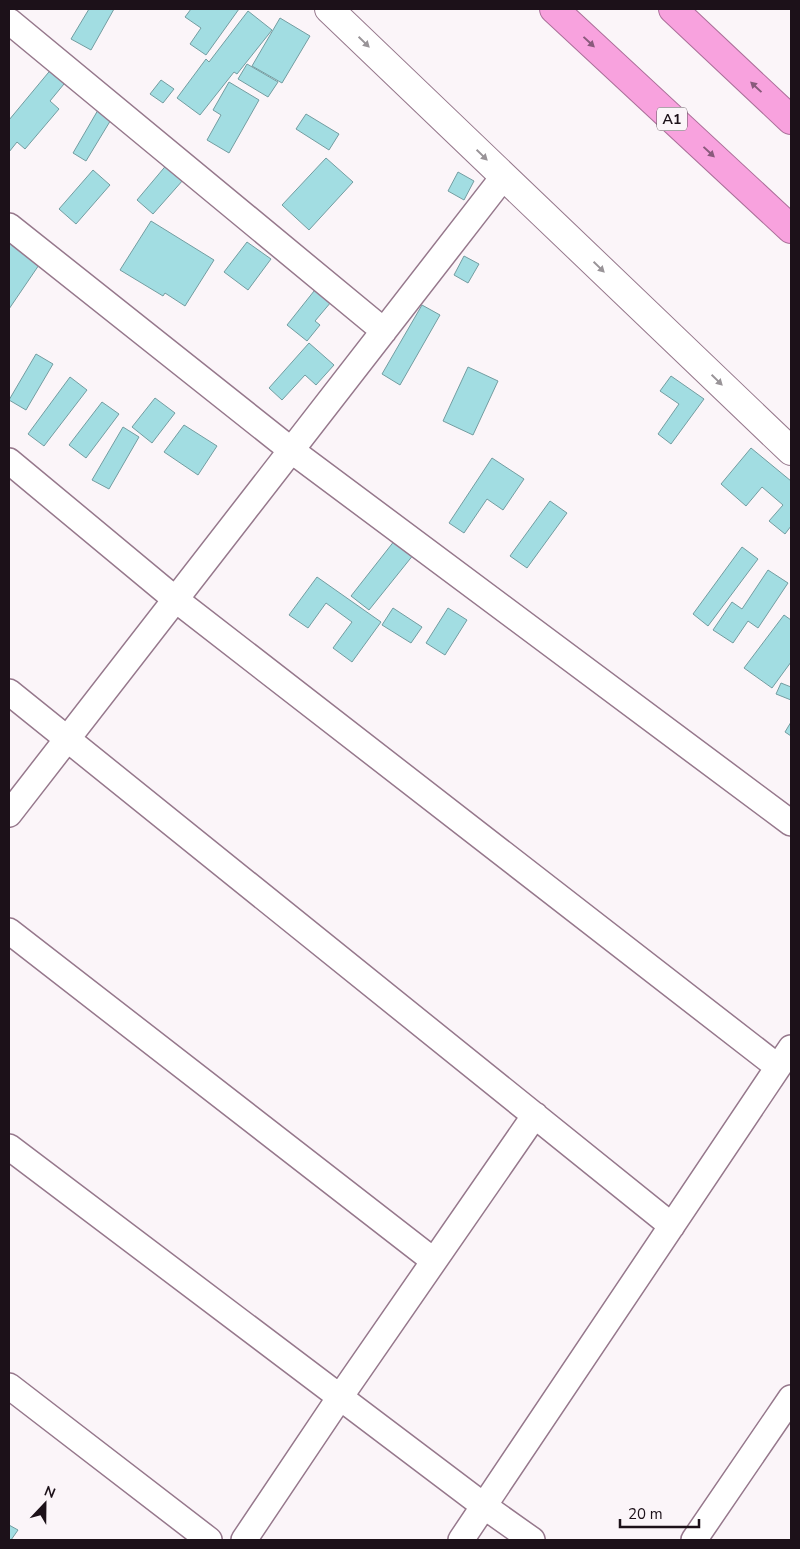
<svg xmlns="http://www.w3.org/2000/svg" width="800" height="1549" viewBox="0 0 800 1549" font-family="'Nunito Sans',sans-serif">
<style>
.building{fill:#a2dde2;stroke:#739da1}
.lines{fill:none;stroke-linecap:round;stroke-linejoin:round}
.minor-casing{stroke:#96788c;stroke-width:28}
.tertiary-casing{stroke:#96788c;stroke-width:30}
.motorway-casing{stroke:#ab6f99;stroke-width:30}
.minor{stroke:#fff;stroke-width:25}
.tertiary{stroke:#fff;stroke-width:28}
.motorway{stroke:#f8a2de;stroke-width:28}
.oneway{fill:#999498}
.oneway2{fill:#8a5a7c}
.labels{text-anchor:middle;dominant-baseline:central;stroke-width:4;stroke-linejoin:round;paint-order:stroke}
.shield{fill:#fbf5f9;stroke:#5f555c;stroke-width:1}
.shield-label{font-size:14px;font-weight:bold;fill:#1c1119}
</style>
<rect width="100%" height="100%" fill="#fbf5f9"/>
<path class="building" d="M89,9H114L91,50L71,39Z
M191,9H239L206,55L190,44L201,28L185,17Z
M248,11L272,30L237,74L234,72L200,115L177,98L206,59L209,62Z
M280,18L310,36L282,83L252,66Z
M58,61L73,73L50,101L59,109L25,149L17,142L9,152V120Z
M247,64L278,82L268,97L238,79Z
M161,80L174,89L163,103L150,94Z
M229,82L259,100L229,153L207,140L221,115L213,110Z
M98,110L112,118L86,161L73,153Z
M306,114L339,134L329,150L296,129Z
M174,156L191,171L153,214L137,200Z
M326,158L353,182L309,230L282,205Z
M93,170L110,185L76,224L59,209Z
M458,172L474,181L464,200L448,191Z
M151,221L214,260L185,306L165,293L163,296L120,270Z
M9,236L41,262L9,309Z
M247,242L271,259L248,290L224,272Z
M464,256L479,264L468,283L454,275Z
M326,276L342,289L315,321L320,325L307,341L287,325Z
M422,305L440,315L400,385L382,374Z
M309,343L334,365L316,385L305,375L282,400L269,388Z
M36,354L53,364L26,410L9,400Z
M468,367L498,381L473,435L443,421Z
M671,376L704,399L671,444L658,434L679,404L660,391Z
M70,377L87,390L44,446L28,434Z
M155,398L175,413L152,443L132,427Z
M102,402L119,414L86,458L69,445Z
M184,425L217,446L198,475L164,452Z
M123,427L139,437L109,489L92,480Z
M751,448L791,481V526L785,534L769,521L783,505L762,487L746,506L721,484Z
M492,458L524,479L503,510L487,499L464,533L449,523Z
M550,501L567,513L527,568L510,556Z
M395,540L414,554L369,610L351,596Z
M742,547L758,559L708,626L693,614Z
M768,570L788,583L758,628L748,621L733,643L713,630L732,602L742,609Z
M317,577L381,622L352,662L333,648L352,622L326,603L308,628L289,615Z
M393,608L422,627L411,643L382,625Z
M448,608L467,620L445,655L426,643Z
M784,615L791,620V662L772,688L744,668Z
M781,683L791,687V700L776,694Z
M791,722V736L785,732Z
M9,1525L18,1530L11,1540H9Z"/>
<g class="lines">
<g class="minor-casing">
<path id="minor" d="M9,21L384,331
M9,226L291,450L791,823
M9,461L175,599L778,1067
M9,692L672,1226
M9,814L504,176
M9,931L434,1261
M9,1147L484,1506L532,1540
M9,1386L209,1540
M244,1540L340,1397L535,1115
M461,1540L791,1048
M694,1540L791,1398"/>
</g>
<g class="tertiary-casing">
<path id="tertiary" d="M329,9L791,451"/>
</g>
<g class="motorway-casing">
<path id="motorway" d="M554,9L791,229
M673,9L791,120"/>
</g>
<use href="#minor" class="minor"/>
<use href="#tertiary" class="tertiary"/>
<use href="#motorway" class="motorway"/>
</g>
<defs><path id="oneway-solid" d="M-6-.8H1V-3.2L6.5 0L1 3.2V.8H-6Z" transform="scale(1.25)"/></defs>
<g class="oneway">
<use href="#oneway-solid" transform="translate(364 42) rotate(44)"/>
<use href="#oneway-solid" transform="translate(482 155) rotate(44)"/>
<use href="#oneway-solid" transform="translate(599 267) rotate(44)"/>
<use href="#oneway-solid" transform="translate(717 380) rotate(44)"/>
</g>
<g class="oneway2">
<use href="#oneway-solid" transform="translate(589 42) rotate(43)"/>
<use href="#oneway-solid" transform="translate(756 87) rotate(-137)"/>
<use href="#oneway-solid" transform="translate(709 152) rotate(43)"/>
</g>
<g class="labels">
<rect class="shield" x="657" y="107.5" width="30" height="23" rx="4"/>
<g class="shield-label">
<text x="672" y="119">A1</text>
</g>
</g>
<rect width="800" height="1549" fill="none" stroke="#1c1119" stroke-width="20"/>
<g transform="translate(45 1504) rotate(22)" stroke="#fbf5f9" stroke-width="4" paint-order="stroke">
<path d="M0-4L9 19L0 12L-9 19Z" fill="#1c1119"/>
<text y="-8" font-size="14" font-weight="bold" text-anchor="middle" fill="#1c1119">N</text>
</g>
<path d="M620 1519v8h79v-8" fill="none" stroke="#1c1119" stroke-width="2.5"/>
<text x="628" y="1519" font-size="15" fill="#1c1119" stroke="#fbf5f9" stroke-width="4" paint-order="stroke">20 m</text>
</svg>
